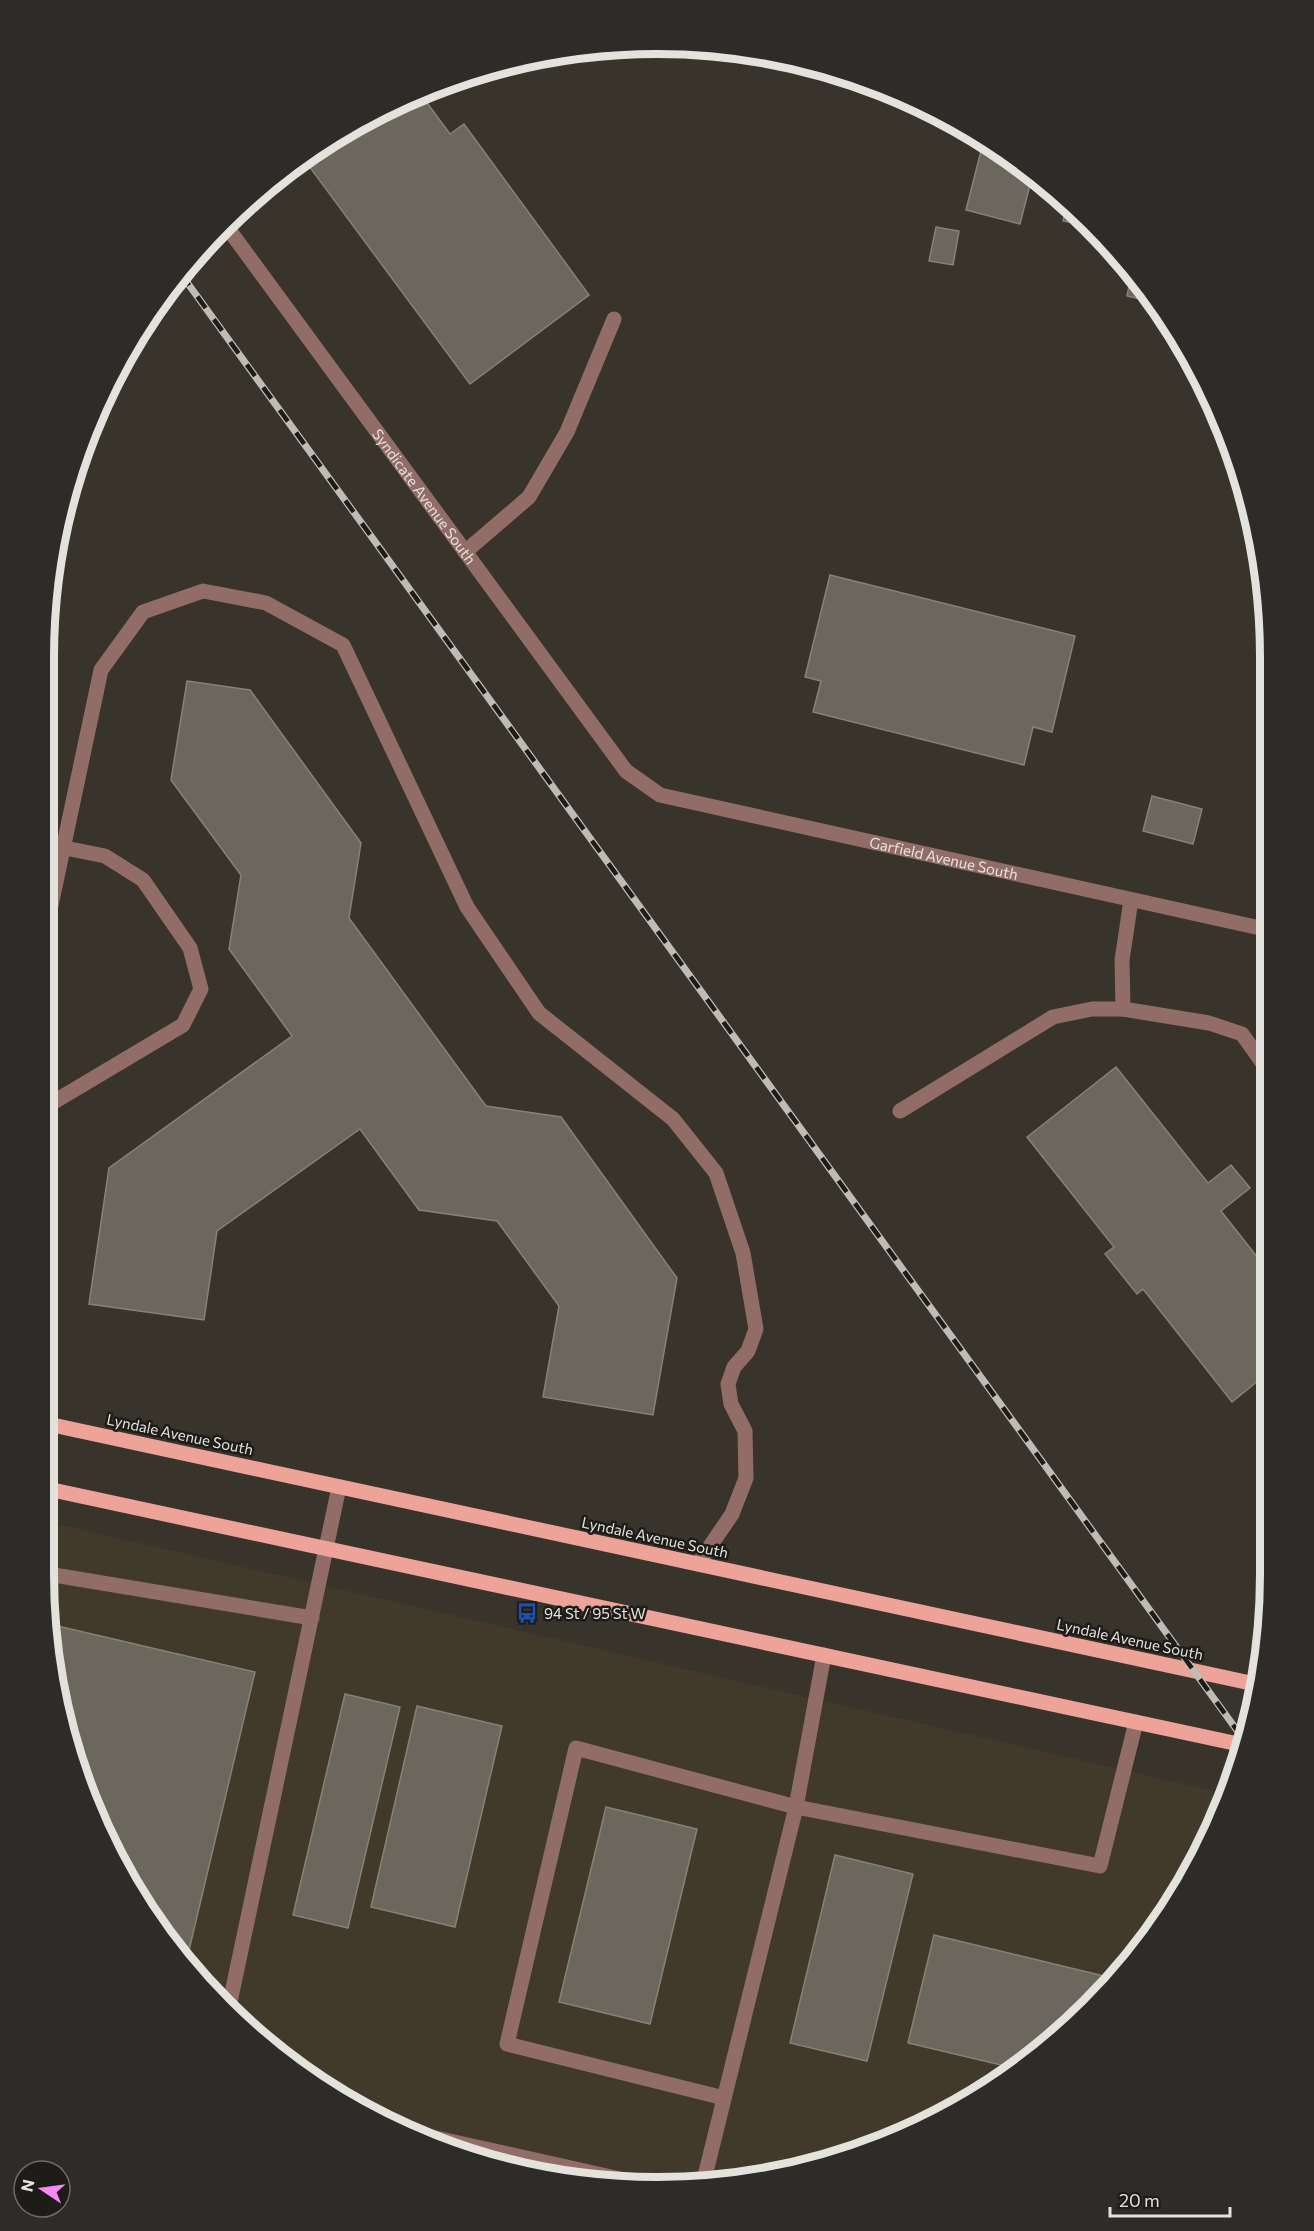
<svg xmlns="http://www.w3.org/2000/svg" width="1314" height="2231" viewBox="0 0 1314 2231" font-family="Commissioner,sans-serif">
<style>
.built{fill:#413a2a}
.building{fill:#6b675c;stroke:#868276;stroke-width:1.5}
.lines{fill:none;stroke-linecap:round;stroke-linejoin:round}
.minor{stroke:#926d67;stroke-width:15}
.major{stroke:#eea398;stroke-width:15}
.rail-casing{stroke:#bfbcb5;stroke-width:7}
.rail{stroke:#1e1c18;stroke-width:4.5;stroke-dasharray:14;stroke-linecap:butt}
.labels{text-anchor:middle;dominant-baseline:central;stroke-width:5;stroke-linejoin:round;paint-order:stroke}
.street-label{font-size:15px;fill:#e4e2dc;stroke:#1e1c18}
.poi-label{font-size:15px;fill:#e4e2dc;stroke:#1e1c18;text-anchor:start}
.rim{fill:none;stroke:#e4e2dc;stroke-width:8}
</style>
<rect width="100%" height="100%" fill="#39342b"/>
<path class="built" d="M48,1522L1227,1794L1167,1915L1091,2008L1030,2061L929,2124L854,2155L737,2182L657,2187L577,2182L460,2155L385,2124L284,2061L170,1947L107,1846L76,1771L49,1654Z"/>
<path class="building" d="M419,92L450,134L464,124L589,295L470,384L306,162L351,128Z
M984,139L998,147L1032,177L1020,224L966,210Z
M1066,207L1089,226L1063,221Z
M936,227L959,231L953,265L929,261Z
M1132,271L1154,302L1127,296Z
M830,575L1075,636L1052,732L1033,727L1024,765L813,712L821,681L805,677Z
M187,681L250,690L361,843L349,918L486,1106L561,1117L677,1278L653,1415L543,1397L559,1306L497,1221L419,1210L360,1129L217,1231L204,1320L89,1304L109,1168L292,1036L229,949L241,875L171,780Z
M1152,796L1202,809L1193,844L1143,831Z
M1116,1067L1208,1183L1231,1165L1250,1188L1221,1211L1269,1272V1372L1232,1402L1143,1289L1137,1294L1105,1254L1114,1247L1027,1137Z
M49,1624L255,1672L186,1963L170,1947L107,1846L76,1771L49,1654Z
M345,1694L400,1707L348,1928L293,1915Z
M417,1706L502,1726L455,1927L371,1907Z
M606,1807L697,1829L650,2024L559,2002Z
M835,1855L913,1874L867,2061L790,2043Z
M934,1935L1104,1976L1099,1998L1030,2061L1018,2069L908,2043Z"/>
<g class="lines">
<g class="minor">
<path id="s1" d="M224,223L626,771L660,795L1269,930"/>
<path d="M465,552L529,497L567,432L614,319"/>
<path d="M46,929L101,670L143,612L203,591L266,603L343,645L467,907L539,1013L673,1119L716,1173L743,1253L756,1329L748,1351L734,1367L728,1384L731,1404L745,1431L746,1478L732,1514L698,1564"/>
<path d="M1123,1009L1122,960L1131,900"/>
<path d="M47,1106L183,1025L201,989L190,948L143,880L105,856L65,848"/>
<path d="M900,1111L1053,1017L1092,1009H1123L1209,1023L1242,1034L1269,1072"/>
<path d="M48,1574L312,1618"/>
<path d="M824,1655L796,1807L1100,1866L1136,1722"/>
<path d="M229,2007L339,1487"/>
<path d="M400,2130L656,2187"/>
<path d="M703,2184L796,1807L576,1748L507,2044L724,2098"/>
</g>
<path class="major" d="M48,1424L1255,1684
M48,1489L1243,1745"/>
<g class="rail-casing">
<path id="rail" d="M181,274L1244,1740"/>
</g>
<use href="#rail" class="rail"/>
</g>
<defs>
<g id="bus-bare" transform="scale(1.62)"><path d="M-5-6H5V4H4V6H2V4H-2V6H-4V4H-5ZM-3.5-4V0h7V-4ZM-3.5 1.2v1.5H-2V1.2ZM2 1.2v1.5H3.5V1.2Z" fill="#1a4fb4" stroke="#1e1c18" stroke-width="2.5" paint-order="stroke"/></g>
</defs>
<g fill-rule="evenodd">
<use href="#bus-bare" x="527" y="1613"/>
</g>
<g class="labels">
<g class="street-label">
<text stroke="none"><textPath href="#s1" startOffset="339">Syndicate Avenue South</textPath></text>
<text stroke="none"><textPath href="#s1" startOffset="1012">Garfield Avenue South</textPath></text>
<text transform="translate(180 1434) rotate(12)">Lyndale Avenue South</text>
<text transform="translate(655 1537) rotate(12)">Lyndale Avenue South</text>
<text transform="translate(1130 1639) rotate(12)">Lyndale Avenue South</text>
</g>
<g class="poi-label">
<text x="544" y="1613">94 St / 95 St W</text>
</g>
</g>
<path d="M0 0H1314V2231H0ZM657 54H657A603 603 0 0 1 1260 657V1574A603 603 0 0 1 657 2177H657A603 603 0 0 1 54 1574V657A603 603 0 0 1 657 54Z" fill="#2e2c28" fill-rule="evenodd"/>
<path class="rim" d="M657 54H657A603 603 0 0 1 1260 657V1574A603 603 0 0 1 657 2177H657A603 603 0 0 1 54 1574V657A603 603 0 0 1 657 54Z"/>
<g transform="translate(42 2189) rotate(283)"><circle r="28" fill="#1e1c18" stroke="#6d6b66" stroke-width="1.5"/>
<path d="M0-4.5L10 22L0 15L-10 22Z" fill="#f38af2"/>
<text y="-9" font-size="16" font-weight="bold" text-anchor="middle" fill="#e4e2dc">N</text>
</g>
<path d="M1110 2207v9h120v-9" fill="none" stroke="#e4e2dc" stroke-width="3"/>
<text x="1119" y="2207" font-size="18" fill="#e4e2dc" stroke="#1e1c18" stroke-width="4.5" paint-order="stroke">20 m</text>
</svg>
